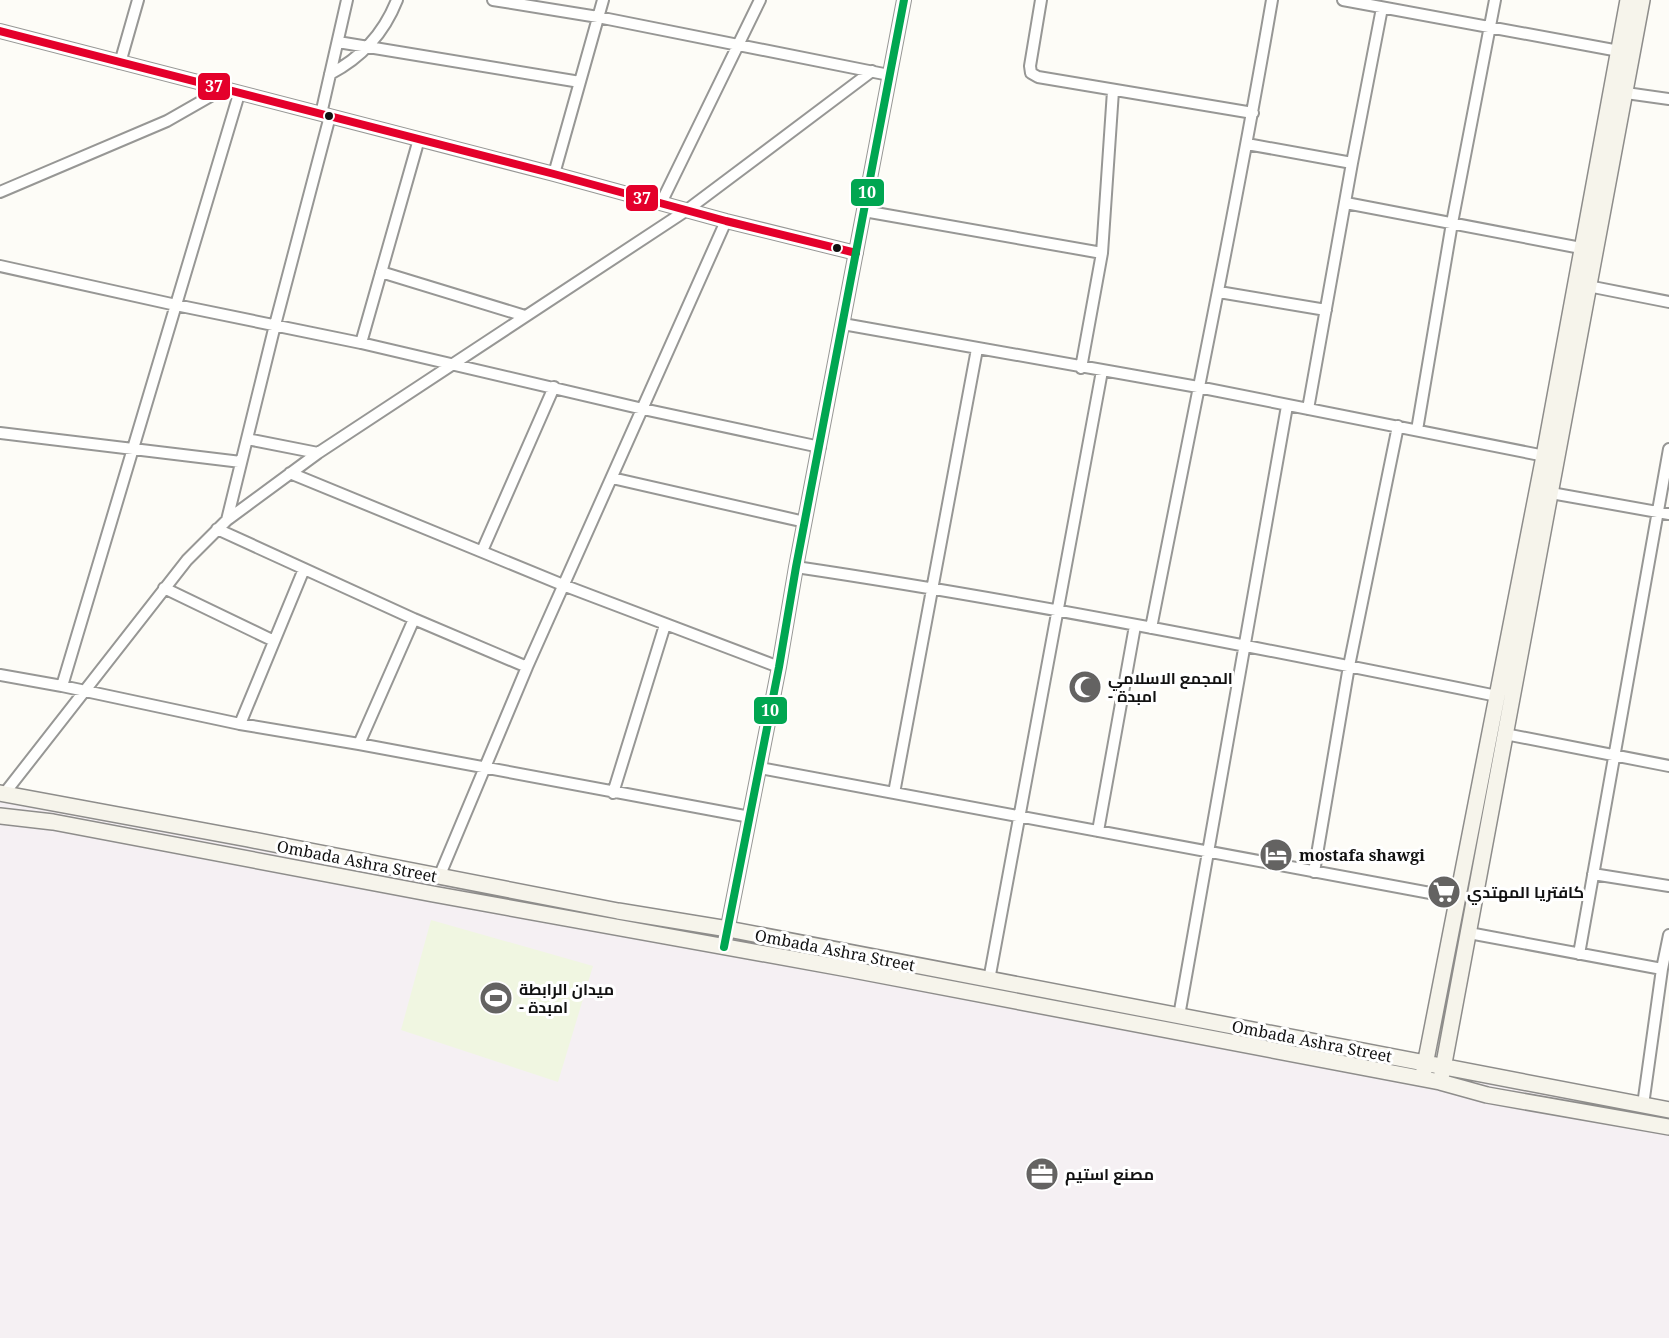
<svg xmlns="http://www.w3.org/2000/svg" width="1669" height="1338" viewBox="0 0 1669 1338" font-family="'Noto Serif',Cairo,serif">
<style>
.industrial{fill:#f5f0f3}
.pitch{fill:#f0f6e1}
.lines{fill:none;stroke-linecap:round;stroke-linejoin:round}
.minor-casing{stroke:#979795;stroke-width:14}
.tertiary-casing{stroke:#979795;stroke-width:16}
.secondary-casing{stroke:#8e8d8b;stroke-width:18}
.minor{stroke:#fffffe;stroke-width:10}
.tertiary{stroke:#fffffe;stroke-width:14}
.secondary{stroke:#f6f4eb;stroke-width:15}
.bus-1-casing{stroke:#fff;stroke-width:12}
.bus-2-casing{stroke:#fff;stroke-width:12}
.bus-1{stroke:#e4002b;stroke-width:8}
.bus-2{stroke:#00a651;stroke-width:8}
.bus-dot{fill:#111;stroke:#fff;stroke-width:2}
.labels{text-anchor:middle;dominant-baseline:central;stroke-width:6;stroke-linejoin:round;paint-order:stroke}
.poi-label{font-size:16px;font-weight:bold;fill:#111;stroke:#fff;text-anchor:start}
.street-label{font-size:16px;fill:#111;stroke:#fff}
.line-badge{stroke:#fff;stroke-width:2}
.badge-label{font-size:16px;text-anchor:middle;font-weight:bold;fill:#fff}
</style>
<rect width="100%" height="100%" fill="#fdfcf7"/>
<path class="industrial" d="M0,797L1669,1108V1338H0Z"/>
<path class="pitch" d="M431,920L593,966L558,1082L401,1030Z"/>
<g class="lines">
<g class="minor-casing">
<path id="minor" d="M493,0L598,17L889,75
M1041,0L1030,66L1031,73L1038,77L1253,113
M1343,0L1619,51
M338,42L580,82
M120,63L138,0
M330,74C361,58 384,33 397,0
M1619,92L1669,99
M321,114L347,0
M1247,144L1352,163
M554,174L603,0
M0,192L167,121L223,89
M661,203L760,0
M1346,203L1581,248
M864,211L1102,253
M0,266L176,305L361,343L643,409L820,447
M381,272L525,316
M1588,286L1669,302
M1219,292L1326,310
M843,324L1198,387L1550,457
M361,343L419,139
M1081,368L1102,253L1113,91
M1308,409L1352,163L1382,8
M1417,430L1452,223L1495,0
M0,433L241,462
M247,439L318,453
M290,473L563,585L779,667
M612,478L805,522
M1551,493L1669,514
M227,520L275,325L330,116
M217,529L414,619L527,667
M482,551L554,387
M796,567C1031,602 1264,649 1497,696
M164,588L274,641
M1151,628C1192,419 1236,210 1272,0
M0,675L62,686L240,724L359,744L750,817
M62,686L239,94
M240,724L304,569
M1505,734L1669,766
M359,744L414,619
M760,768L1457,898
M613,793L665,625
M894,793L977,349
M4,794L187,560L227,520L318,453L687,210L872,71
M1098,831L1135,626
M1314,872L1349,666L1398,426
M1593,874L1669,886
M439,877L527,667L726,221
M1469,933L1662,969
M1579,954L1669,449
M989,980L1102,371
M1179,1016L1287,406
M1643,1105L1662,969L1669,935"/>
</g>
<g class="tertiary-casing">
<path id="tertiary" d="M0,31L554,174L726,221L856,253
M724,947L779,667L796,567L904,0"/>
</g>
<g class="secondary-casing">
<path id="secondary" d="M0,793L248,839L618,911L728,929L1669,1110
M0,816L53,822L433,894L848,969L1440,1082L1487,1095L1669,1127
M1424,1070L1544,456L1628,0
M1442,1074L1642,0"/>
</g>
<use href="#minor" class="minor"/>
<use href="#tertiary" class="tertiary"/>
<use href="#secondary" class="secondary"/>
<g class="bus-1-casing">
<path id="bus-1" d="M0,31L554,174L726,221L856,253"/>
</g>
<g class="bus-2-casing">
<path id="bus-2" d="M724,947L779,667L796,567L904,0"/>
</g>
<use href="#bus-1" class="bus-1"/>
<use href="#bus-2" class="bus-2"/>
</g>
<defs>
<g id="mosque-disc" transform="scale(1.725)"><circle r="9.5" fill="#646362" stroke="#fff"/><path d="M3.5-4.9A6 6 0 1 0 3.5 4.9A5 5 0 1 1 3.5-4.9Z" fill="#fff"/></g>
<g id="hotel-disc" transform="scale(1.725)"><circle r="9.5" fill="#646362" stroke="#fff"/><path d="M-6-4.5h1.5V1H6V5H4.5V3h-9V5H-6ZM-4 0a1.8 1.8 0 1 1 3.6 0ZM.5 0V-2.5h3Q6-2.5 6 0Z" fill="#fff"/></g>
<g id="supermarket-disc" transform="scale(1.725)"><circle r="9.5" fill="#646362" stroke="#fff"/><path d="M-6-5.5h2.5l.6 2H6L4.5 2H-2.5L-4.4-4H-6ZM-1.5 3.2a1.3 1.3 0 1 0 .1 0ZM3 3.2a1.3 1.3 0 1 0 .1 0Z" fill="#fff"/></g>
<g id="stadium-disc" transform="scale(1.725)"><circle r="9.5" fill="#646362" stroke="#fff"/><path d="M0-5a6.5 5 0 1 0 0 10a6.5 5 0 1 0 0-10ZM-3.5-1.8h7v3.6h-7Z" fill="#fff"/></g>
<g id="office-disc" transform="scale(1.725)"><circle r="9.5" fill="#646362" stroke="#fff"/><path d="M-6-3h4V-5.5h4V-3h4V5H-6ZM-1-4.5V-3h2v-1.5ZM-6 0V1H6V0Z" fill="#fff"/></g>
</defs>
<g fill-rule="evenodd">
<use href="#mosque-disc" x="1085" y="687"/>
<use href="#hotel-disc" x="1276" y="855"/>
<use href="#supermarket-disc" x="1444" y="892"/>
<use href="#stadium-disc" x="496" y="998"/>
<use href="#office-disc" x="1042" y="1174"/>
</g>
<g class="bus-dot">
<circle cx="329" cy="116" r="5"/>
<circle cx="837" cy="248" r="5"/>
</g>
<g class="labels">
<g class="poi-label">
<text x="1108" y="678">المجمع الاسلامي<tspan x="1108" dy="18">- امبدة</tspan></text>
<text x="1299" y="855">mostafa shawgi</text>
<text x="1467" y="892">كافتريا المهتدي</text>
<text x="519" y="989">ميدان الرابطة<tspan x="519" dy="18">- امبدة</tspan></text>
<text x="1065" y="1174">مصنع استيم</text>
</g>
<g class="street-label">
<text transform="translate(357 861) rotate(11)">Ombada Ashra Street</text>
<text transform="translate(835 950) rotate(11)">Ombada Ashra Street</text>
<text transform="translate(1312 1041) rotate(11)">Ombada Ashra Street</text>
</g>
</g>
<g class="line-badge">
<rect x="197" y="72" width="34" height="29" rx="6" fill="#e4002b"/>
<rect x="850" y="178" width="35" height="29" rx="6" fill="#00a651"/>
<rect x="625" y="184" width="34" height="28" rx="6" fill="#e4002b"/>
<rect x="753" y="696" width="35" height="29" rx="6" fill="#00a651"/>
</g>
<g class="badge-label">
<text x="214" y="92">37</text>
<text x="867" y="198">10</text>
<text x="642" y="204">37</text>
<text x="770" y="716">10</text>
</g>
</svg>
